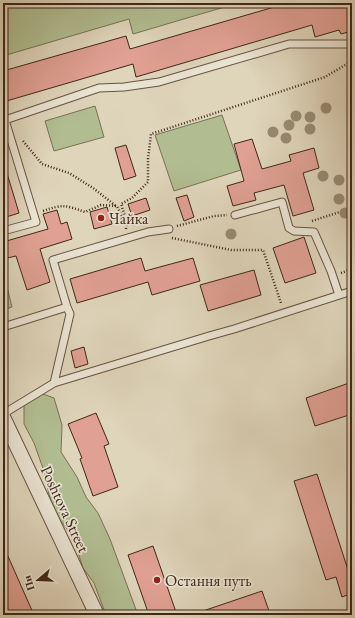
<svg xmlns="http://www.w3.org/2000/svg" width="355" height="618" viewBox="0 0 355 618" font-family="'EB Garamond',serif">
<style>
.green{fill:#b1bd91;stroke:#787254}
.building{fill:#e0a093;stroke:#402718}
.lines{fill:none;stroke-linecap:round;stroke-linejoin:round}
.service-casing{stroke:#685241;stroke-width:9}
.minor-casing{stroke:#685241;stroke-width:16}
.path{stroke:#402718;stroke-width:2.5;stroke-dasharray:1 2;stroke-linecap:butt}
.service{stroke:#eae4d3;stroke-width:7}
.minor{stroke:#eae4d3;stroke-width:14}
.tree{fill:#978a72}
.poi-dot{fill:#8f2418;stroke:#eae4d3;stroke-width:1.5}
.labels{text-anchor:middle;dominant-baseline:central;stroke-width:3.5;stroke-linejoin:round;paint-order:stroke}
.poi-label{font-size:16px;fill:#402718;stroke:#eae4d3;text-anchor:start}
.street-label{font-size:16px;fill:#402718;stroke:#eae4d3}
</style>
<rect width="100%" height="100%" fill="#dfd5bb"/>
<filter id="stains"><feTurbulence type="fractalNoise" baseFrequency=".005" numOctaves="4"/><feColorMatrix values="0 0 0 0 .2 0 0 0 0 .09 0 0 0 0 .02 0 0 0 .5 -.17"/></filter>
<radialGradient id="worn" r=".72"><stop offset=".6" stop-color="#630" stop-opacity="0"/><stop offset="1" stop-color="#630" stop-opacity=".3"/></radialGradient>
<path class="green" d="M3,3H238L133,34L129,19L3,56Z
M95,106L104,137L54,151L45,121Z
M222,115L241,170L174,191L155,135Z
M3,271L12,307L3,310Z
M43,394L54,398L62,425L61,452L77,477L86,497L98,513L110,539L138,615H106L94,583L83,568L73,537L57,516L49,495L45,474L34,443L24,424V403L29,397Z"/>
<path class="building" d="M288,3H352V31L341,34L339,30L315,37L312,25L136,77L133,64L3,102V71L126,36L130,49Z
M252,139L262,169L291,161L289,155L314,148L319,168L303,173L314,210L293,216L284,185L254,193L256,200L233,206L227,186L244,181L234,144Z
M126,145L136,176L124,180L115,148Z
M6,170L19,213L3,218V171Z
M187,195L194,217L184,221L176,198Z
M146,198L150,210L132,216L128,204Z
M107,207L112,224L94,229L90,212Z
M57,210L61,224L67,222L72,239L40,249L50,282L27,290L16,256L3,259V242L48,229L43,214Z
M304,237L316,273L285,283L273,248Z
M141,258L145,271L193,258L200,281L152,295L148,282L77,303L70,279Z
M254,270L261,295L208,311L200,285Z
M84,347L88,364L75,368L71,351Z
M352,382V414L315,426L306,398Z
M96,413L109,444L104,446L118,487L93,496L80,459L82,458L68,424Z
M317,474L348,570L352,569V593L342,597L336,577L326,580L294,481Z
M3,545L34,615H3Z
M153,546L177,615H149L128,555Z
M262,591L269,611L258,615H197V613Z"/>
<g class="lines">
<g class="service-casing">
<path id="service" d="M235,215L282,202L289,228L294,231L314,232L331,271L339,295
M3,231L36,222L5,120L99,88L124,87L159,82L289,44H352
M3,327L67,307L53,260L148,232L169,229
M54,383L70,314L67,307
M3,414L54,383L209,336L234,329L352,291"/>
</g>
<g class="minor-casing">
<path id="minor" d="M3,417L97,615"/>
</g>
<path class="path" d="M352,105L350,107L352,113
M23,141L42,164L69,173L93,188L116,206
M43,211C63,204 65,205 85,212L101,205L117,206L123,219L135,226
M312,221L352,208
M177,226L214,216L227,215
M126,229L127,222L121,204L132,198L148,182V159L151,134L325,77L352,61
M172,238L231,250H263L281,303
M341,273L352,269"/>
<use href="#service" class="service"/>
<use href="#minor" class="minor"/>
</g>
<g class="tree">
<circle cx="326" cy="108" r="5.5"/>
<circle cx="296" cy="116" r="5.5"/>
<circle cx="310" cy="117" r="5.5"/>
<circle cx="289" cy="125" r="5.5"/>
<circle cx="310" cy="129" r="5.5"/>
<circle cx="273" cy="132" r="5.5"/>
<circle cx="286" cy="138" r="5.5"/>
<circle cx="323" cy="176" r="5.5"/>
<circle cx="339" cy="180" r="5.5"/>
<circle cx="339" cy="199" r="5.5"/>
<circle cx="345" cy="213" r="5.5"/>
<circle cx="231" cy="234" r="5.5"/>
</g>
<g class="poi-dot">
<circle cx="101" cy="218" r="4"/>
<circle cx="157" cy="580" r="4"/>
</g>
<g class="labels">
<g class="poi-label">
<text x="109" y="218">Чайка</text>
<text x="165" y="580">Остання путь</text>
</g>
<g class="street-label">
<text transform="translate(65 509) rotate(65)">Poshtova Street</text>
</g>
</g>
<rect width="355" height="618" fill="none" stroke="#dfd5bb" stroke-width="16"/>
<rect x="4" y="4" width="347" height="610" fill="none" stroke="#402718" stroke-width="2"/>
<rect x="8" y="8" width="339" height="602" fill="none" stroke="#402718"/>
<g transform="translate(38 580) rotate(251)" stroke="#eae4d3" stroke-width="3" paint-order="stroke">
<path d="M0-3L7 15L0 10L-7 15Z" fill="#402718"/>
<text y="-6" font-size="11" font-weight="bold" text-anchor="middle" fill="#402718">Пн</text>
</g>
<rect width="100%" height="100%" filter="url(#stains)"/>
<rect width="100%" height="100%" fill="url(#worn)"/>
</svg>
